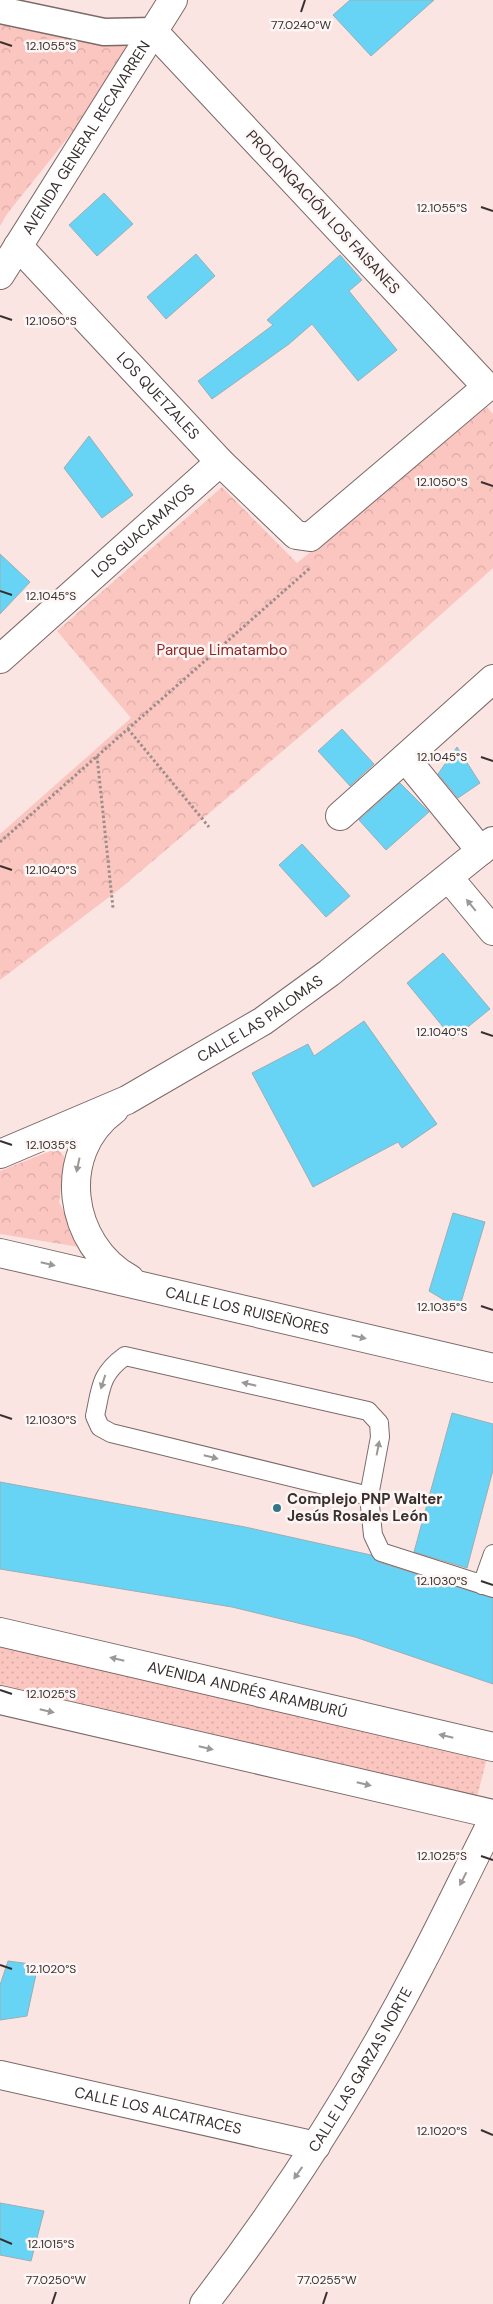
<svg xmlns="http://www.w3.org/2000/svg" width="493" height="2304" viewBox="0 0 493 2304" font-family="'DM Sans',sans-serif">
<style>
.grass{fill:url(#grass-dots)}
.park{fill:url(#park-crowns)}
.building{fill:#68d4f5;stroke:#9baeb4}
.lines{fill:none;stroke-linecap:round;stroke-linejoin:round}
.service-casing{stroke:#7c6a68;stroke-width:20}
.pedestrian-casing{stroke:#7c6a68;stroke-width:29}
.minor-casing{stroke:#7c6a68;stroke-width:30}
.secondary-casing{stroke:#7c6a68;stroke-width:30}
.path{stroke:#9c8d8c;stroke-width:3;stroke-dasharray:2.5 2.5;stroke-linecap:butt}
.service{stroke:#fff;stroke-width:18}
.pedestrian{stroke:#fff;stroke-width:26}
.minor{stroke:#fff;stroke-width:28}
.secondary{stroke:#fff;stroke-width:28}
.oneway{fill:#9c9897}
.ticks{fill:none;stroke:#38302f;stroke-width:2}
.poi-dot{fill:#347588;stroke:#fef6f5;stroke-width:2}
.labels{text-anchor:middle;dominant-baseline:central;stroke-width:5;stroke-linejoin:round;paint-order:stroke}
.street-label{font-size:15px;fill:#38302f;stroke:#fef6f5}
.park-label{font-size:15px;fill:#8e2727;stroke:#fef6f5}
.poi-label{font-size:15px;font-weight:bold;fill:#38302f;stroke:#fef6f5;text-anchor:start}
.ticks-label{font-size:12px;text-anchor:middle;fill:#38302f;stroke:#fef6f5;stroke-width:5;stroke-linejoin:round;paint-order:stroke}
</style>
<defs>
<pattern id="grass-dots" width="8" height="8" patternUnits="userSpaceOnUse" patternTransform="scale(1.25)"><rect width="8" height="8" fill="#fcc6c0"/><path d="M2 2h.1M6 6h.1" fill="none" stroke="#d9aaa5" stroke-width="1.8" stroke-linecap="round"/></pattern>
<pattern id="park-crowns" width="20" height="18" patternUnits="userSpaceOnUse" patternTransform="scale(1.25)"><rect width="20" height="18" fill="#fcc6c0"/><path d="M2 6a3 3 0 1 1 6 0M12 15a3 3 0 1 1 6 0" fill="none" stroke="#d9aaa5"/></pattern>
</defs>
<rect width="100%" height="100%" fill="#fae5e3"/>
<path class="grass" d="M0,1645L487,1758L477,1797L0,1687Z"/>
<path class="park" d="M0,10L153,31L7,214L0,226Z
M487,407L493,414V568L390,660L121,888L0,980V834L131,718L57,631L222,487L297,563Z
M53,1150H59L65,1158L59,1202L67,1218L83,1238L79,1247L0,1234V1171Z"/>
<path class="building" d="M350,0H434L371,56L333,15Z
M104,193L133,224L97,256L69,225Z
M196,254L215,276L166,319L147,297Z
M340,255L362,280L349,291L397,350L358,381L312,324L289,344L212,399L198,381L273,325L267,320Z
M89,436L133,495L102,518L64,468Z
M0,554L30,582L0,614Z
M342,729L374,764L350,786L318,751Z
M457,747L480,783L458,798L438,774Z
M400,783L429,812L386,850L359,820Z
M302,844L350,896L326,917L279,865Z
M443,953L490,1009L453,1039L407,983Z
M364,1021L437,1124L402,1148L398,1142L313,1187L252,1073L308,1044L314,1056Z
M453,1213L485,1222L459,1309L429,1291Z
M452,1413L493,1424V1470L467,1568L414,1552Z
M0,1482L245,1527L371,1555L378,1562L493,1598V1684L355,1637L232,1607L0,1569Z
M8,1961L38,1965L27,2016L0,2020V1985Z
M0,2203L44,2211L31,2261L0,2255Z"/>
<g class="lines">
<g class="service-casing">
<path id="service" d="M369,1496L111,1433L100,1427L95,1416C101,1388 100,1374 125,1356L368,1411L379,1423L380,1437L369,1496L373,1535L381,1552L493,1588
M482,1585L493,1554"/>
</g>
<g class="pedestrian-casing">
<path id="pedestrian" d="M0,10L104,32L153,31"/>
</g>
<g class="minor-casing">
<g id="minor">
<path id="s1" d="M18,246L220,462L296,535L310,537L487,387L153,31"/>
<path id="s2" d="M0,275L173,0"/>
<path id="s3" d="M0,659L220,462"/>
<path d="M405,758L481,851"/>
<path d="M340,816L493,679"/>
<path d="M449,878L493,931"/>
<path d="M114,1110C55,1153 68,1245 130,1279"/>
<path id="s4" d="M0,1154L127,1100L263,1021L329,973L493,841"/>
<path id="s5" d="M0,1253L493,1368"/>
<path id="s6" d="M0,2075L316,2146"/>
<path id="s7" d="M204,2304C285,2199 357,2086 418,1969C444,1920 468,1869 493,1820"/>
</g>
</g>
<g class="secondary-casing">
<g id="secondary">
<path id="s8" d="M0,1632L493,1747"/>
<path d="M0,1700L493,1814"/>
</g>
</g>
<path class="path" d="M128,729L209,827
M97,756L113,908
M0,842L310,568"/>
<use href="#service" class="service"/>
<use href="#pedestrian" class="pedestrian"/>
<use href="#minor" class="minor"/>
<use href="#secondary" class="secondary"/>
</g>
<defs><path id="oneway-solid" d="M-6-.8H1V-3.2L6.5 0L1 3.2V.8H-6Z" transform="scale(1.25)"/></defs>
<g class="oneway">
<use href="#oneway-solid" transform="translate(471 905) rotate(-129)"/>
<use href="#oneway-solid" transform="translate(78 1165) rotate(102)"/>
<use href="#oneway-solid" transform="translate(48 1264) rotate(13)"/>
<use href="#oneway-solid" transform="translate(359 1337) rotate(13)"/>
<use href="#oneway-solid" transform="translate(103 1382) rotate(108)"/>
<use href="#oneway-solid" transform="translate(249 1384) rotate(-167)"/>
<use href="#oneway-solid" transform="translate(378 1448) rotate(-79)"/>
<use href="#oneway-solid" transform="translate(211 1457) rotate(14)"/>
<use href="#oneway-solid" transform="translate(117 1659) rotate(-167)"/>
<use href="#oneway-solid" transform="translate(47 1711) rotate(13)"/>
<use href="#oneway-solid" transform="translate(446 1736) rotate(-167)"/>
<use href="#oneway-solid" transform="translate(206 1748) rotate(13)"/>
<use href="#oneway-solid" transform="translate(364 1784) rotate(13)"/>
<use href="#oneway-solid" transform="translate(463 1879) rotate(117)"/>
<use href="#oneway-solid" transform="translate(298 2173) rotate(125)"/>
</g>
<path class="ticks" d="M301,12L305,0M0,42L12,46M481,207L493,211M0,316L12,320M481,482L493,486M0,591L12,595M481,757L493,761M0,866L12,870M481,1032L493,1036M0,1141L12,1145M481,1306L493,1310M0,1415L12,1419M481,1581L493,1585M0,1690L12,1694M481,1856L493,1860M0,1965L12,1969M481,2130L493,2135M0,2239L12,2244M52,2304L56,2292M323,2304L327,2292"/>
<circle class="poi-dot" cx="277" cy="1508" r="5"/>
<g class="labels">
<g class="street-label">
<text stroke="none"><textPath href="#s2" startOffset="162">AVENIDA GENERAL RECAVARREN</textPath></text>
<text transform="translate(323 212) rotate(47)">PROLONGACIÓN LOS FAISANES</text>
<text stroke="none"><textPath href="#s1" startOffset="205">LOS QUETZALES</textPath></text>
<text stroke="none"><textPath href="#s3" startOffset="192">LOS GUACAMAYOS</textPath></text>
<text stroke="none"><textPath href="#s4" startOffset="294">CALLE LAS PALOMAS</textPath></text>
<text stroke="none"><textPath href="#s5" startOffset="254">CALLE LOS RUISEÑORES</textPath></text>
<text stroke="none"><textPath href="#s8" startOffset="254">AVENIDA ANDRÉS ARAMBURÚ</textPath></text>
<text stroke="none"><textPath href="#s7" startOffset="282">CALLE LAS GARZAS NORTE</textPath></text>
<text stroke="none"><textPath href="#s6" startOffset="162">CALLE LOS ALCATRACES</textPath></text>
</g>
<g class="park-label">
<text x="222" y="650">Parque Limatambo</text>
</g>
<g class="poi-label">
<text x="287" y="1499">Complejo PNP Walter<tspan x="287" dy="17">Jesús Rosales León</tspan></text>
</g>
</g>
<g class="ticks-label">
<text x="301" y="29">77.0240°W</text>
<text x="51" y="50">12.1055°S</text>
<text x="442" y="212">12.1055°S</text>
<text x="51" y="325">12.1050°S</text>
<text x="442" y="486">12.1050°S</text>
<text x="51" y="600">12.1045°S</text>
<text x="442" y="761">12.1045°S</text>
<text x="51" y="874">12.1040°S</text>
<text x="442" y="1036">12.1040°S</text>
<text x="51" y="1149">12.1035°S</text>
<text x="442" y="1311">12.1035°S</text>
<text x="51" y="1424">12.1030°S</text>
<text x="442" y="1585">12.1030°S</text>
<text x="51" y="1698">12.1025°S</text>
<text x="442" y="1860">12.1025°S</text>
<text x="51" y="1973">12.1020°S</text>
<text x="442" y="2135">12.1020°S</text>
<text x="51" y="2248">12.1015°S</text>
<text x="56" y="2284">77.0250°W</text>
<text x="327" y="2284">77.0255°W</text>
</g>
</svg>
